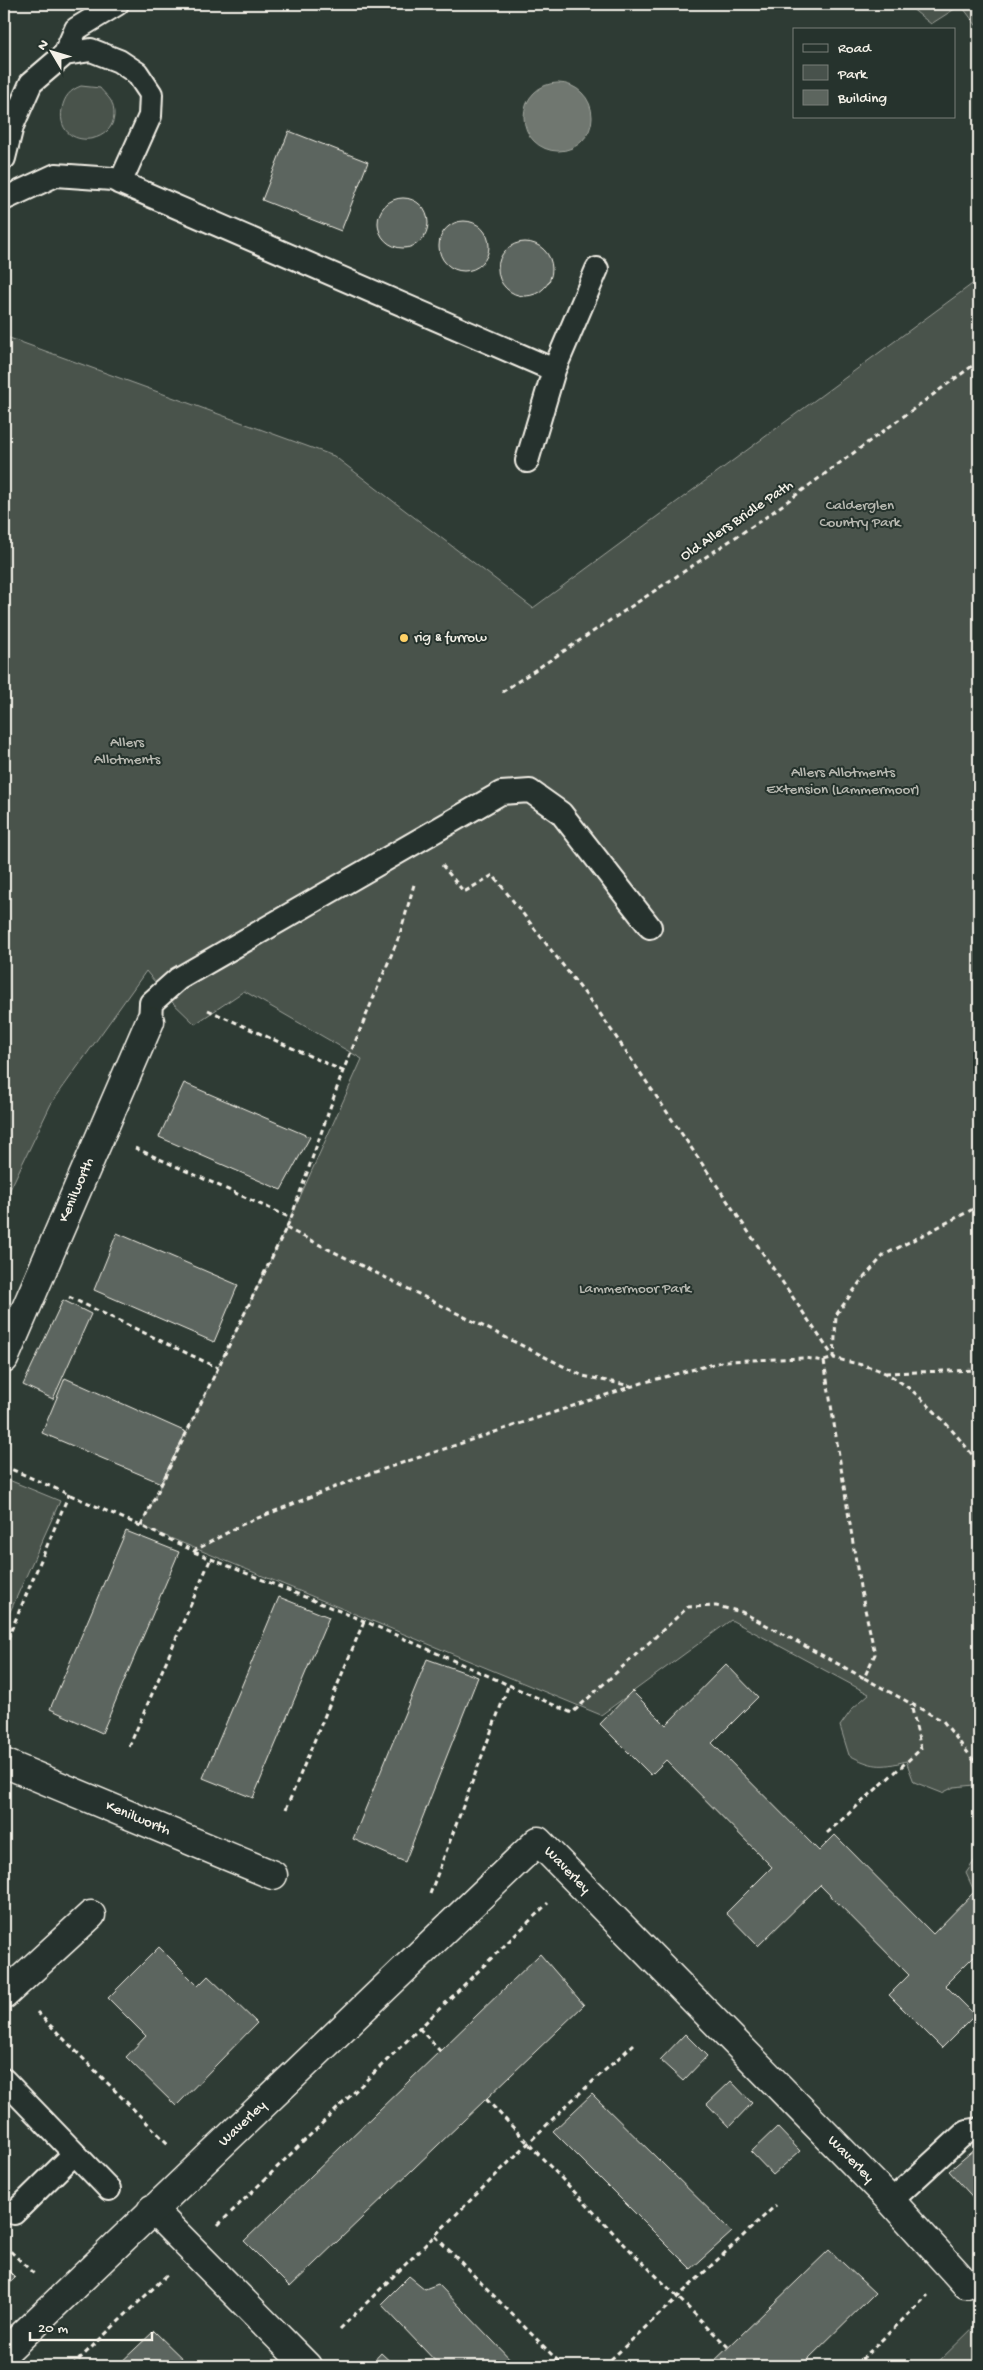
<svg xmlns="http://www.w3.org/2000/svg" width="983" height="2370" viewBox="0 0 983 2370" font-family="'Gochi Hand',sans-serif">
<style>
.green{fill:#48524c;stroke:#9ea29a}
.water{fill:#6f7770;stroke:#a4a8a0}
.building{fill:#5c655e;stroke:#f4f1e8}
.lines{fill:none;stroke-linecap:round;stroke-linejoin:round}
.service-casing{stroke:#f4f1e8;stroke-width:26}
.minor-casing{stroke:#f4f1e8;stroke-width:31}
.path{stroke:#f4f1e8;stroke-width:3;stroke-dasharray:5 4;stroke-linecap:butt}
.service{stroke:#26332d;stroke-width:22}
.minor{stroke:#26332d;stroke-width:28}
.poi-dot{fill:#ffd166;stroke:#26332d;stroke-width:2}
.labels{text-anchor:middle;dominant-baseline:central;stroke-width:4;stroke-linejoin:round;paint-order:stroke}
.park-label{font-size:15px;fill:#b8b9b1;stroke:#26332d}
.street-label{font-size:15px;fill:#f4f1e8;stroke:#26332d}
.poi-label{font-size:15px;fill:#f4f1e8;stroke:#26332d;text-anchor:start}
</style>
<rect width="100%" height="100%" fill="#2e3b34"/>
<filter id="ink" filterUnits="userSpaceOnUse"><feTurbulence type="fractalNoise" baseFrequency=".02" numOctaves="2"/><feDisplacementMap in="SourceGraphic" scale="10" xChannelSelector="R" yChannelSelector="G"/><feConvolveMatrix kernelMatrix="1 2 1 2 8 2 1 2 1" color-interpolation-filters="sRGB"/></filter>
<g filter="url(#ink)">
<path class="green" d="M906,4H979V29L961,5L931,24Z
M81,86L100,88C103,92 110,98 112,103C127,146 54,154 62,109C64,97 70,90 81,86Z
M979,279V1794L974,1785L954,1787L942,1793L914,1782L906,1761C881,1768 872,1767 849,1755L840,1726L853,1708L869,1694L731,1620L601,1715L141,1526L286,1228L362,1059L244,991L195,1024L169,999L146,971L51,1104L4,1202V336L334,456L533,608Z
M4,1478L60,1501L4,1625Z
M979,1854V1902L966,1873Z
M979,2322V2366H934Z"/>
<path class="water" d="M524 117a34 34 0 1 1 68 0a34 34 0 1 1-68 0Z"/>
<path class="building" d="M289,131L368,162L341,231L262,200Z
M378 223a25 25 0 1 1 50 0a25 25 0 1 1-50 0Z
M439 246a25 25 0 1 1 50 0a25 25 0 1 1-50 0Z
M498 269a27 27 0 1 1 54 0a27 27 0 1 1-54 0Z
M184,1083L310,1137L281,1190L159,1137Z
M117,1233L238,1285L214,1342L94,1290Z
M63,1300L91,1314L53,1399L23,1385Z
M65,1378L186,1432L161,1483L42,1433Z
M126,1531L179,1552L102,1733L50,1709Z
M279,1597L329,1617L253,1798L203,1778Z
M427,1659L478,1677L405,1862L353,1839Z
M726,1664L758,1697L712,1743L819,1851L835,1835L933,1934L975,1891L979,1896V1951L945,1985L975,2015L942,2048L889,1995L909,1975L820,1885L758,1946L726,1913L772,1867L666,1760L651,1775L600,1724L632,1691L666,1725Z
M159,1947L198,1986L208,1976L257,2023L176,2106L126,2057L146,2036L108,1998Z
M540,1954L584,2005L290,2287L244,2241Z
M685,2034L707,2056L683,2081L660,2060Z
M731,2081L752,2103L729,2127L707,2104Z
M592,2094L732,2232L691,2269L553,2131Z
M777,2127L800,2151L773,2175L751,2152Z
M976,2148L979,2151V2204L949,2171Z
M829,2250L875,2293L801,2366H709Z
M4,2266L15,2277L4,2289Z
M409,2276L425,2289L438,2284L517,2366H440L381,2304Z
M154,2331L190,2366H117Z
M381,2353L395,2366H369Z"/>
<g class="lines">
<g class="service-casing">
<path id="service" d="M65,54L76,29L117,4
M4,158L12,126L31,83L65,54L91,50L119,61L137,73L151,94L150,116L120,183
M4,199L56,175L112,179L554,370L597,269
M527,461L554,370
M150,1021L151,1003L178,979L501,793L530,791L561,813L650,927
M4,2080L109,2189
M891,2201L967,2131L979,2129
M14,2213L74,2154"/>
</g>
<g class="minor-casing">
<g id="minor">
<path id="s1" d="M4,1359L150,1021"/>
<path id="s2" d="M4,1763L273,1875"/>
<path d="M4,1995L91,1915"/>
<path d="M152,2209L307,2366"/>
<path id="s3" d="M4,2353L538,1841L891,2201L966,2284"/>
</g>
</g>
<path class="path" d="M502,692L766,517L979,361
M442,865L464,892L493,875L599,1012L834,1358C850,1363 870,1365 885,1373C920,1390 955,1433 979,1463
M208,1010L343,1071
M135,1148L291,1218
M286,1228L583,1376L631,1386
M69,1297L218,1368
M824,1361L860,1587L875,1654L864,1678L943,1721L979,1767
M885,1373L979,1370
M4,1466L141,1526L194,1551L243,1524L360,1477L642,1383L725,1361L805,1358L824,1361L834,1358L836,1315L860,1282L884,1255L979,1206
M141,1526L291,1218L343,1071L400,934L415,881
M194,1552L364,1621L572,1713L688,1607L716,1606L742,1612L864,1678
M4,1647L69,1494
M129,1747L211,1558
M286,1809L364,1621
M827,1833L921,1749L911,1704
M430,1894L509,1684
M37,2012L170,2146
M419,2028L440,2051
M486,2099L624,2244L728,2347
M218,2225L548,1903
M435,2236L563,2366
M4,2245L34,2274
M340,2329L570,2102L634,2044
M72,2366L167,2275
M604,2366L776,2205
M855,2366L928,2295
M973,2366L979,2360"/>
<use href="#service" class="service"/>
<use href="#minor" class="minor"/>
</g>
</g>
<circle class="poi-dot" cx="404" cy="638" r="5"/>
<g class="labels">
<g class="park-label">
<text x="860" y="506">Calderglen<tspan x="860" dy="17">Country Park</tspan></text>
<text x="127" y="743">Allers<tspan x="127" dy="17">Allotments</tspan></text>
<text x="843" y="773">Allers Allotments<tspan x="843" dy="17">Extension (Lammermoor)</tspan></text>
<text x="635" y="1289">Lammermoor Park</text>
</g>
<g class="street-label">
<text transform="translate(737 521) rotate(-34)">Old Allers Bridle Path</text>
<text stroke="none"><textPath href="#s1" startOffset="184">Kenilworth</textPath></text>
<text stroke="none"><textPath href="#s2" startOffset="145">Kenilworth</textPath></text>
<text stroke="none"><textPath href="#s3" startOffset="781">Waverley</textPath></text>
<text stroke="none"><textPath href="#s3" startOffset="331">Waverley</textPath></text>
<text stroke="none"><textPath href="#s3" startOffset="1186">Waverley</textPath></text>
</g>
<g class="poi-label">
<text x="414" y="638">rig &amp; furrow</text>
</g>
</g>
<rect width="983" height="2370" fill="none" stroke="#26332d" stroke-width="20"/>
<rect x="10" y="10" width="963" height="2350" fill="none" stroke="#f4f1e8" stroke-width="2" filter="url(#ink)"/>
<rect x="793" y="28" width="162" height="90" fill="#26332d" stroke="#787f78"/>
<rect x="803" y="44" width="25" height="8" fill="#26332d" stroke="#787f78"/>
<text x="838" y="52" font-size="15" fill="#f4f1e8">Road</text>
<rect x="803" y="65" width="25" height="15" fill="#48524c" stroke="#787f78"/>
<text x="838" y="78" font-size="15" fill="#f4f1e8">Park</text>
<rect x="803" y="90" width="25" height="15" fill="#5c655e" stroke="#787f78"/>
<text x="838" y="102" font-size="15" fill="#f4f1e8">Building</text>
<g transform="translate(52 52) rotate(308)" stroke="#26332d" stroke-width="4" paint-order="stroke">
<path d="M0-4L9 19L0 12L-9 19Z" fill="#f4f1e8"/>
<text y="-8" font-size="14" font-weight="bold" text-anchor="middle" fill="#f4f1e8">N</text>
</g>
<path d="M30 2332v8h122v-8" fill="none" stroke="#f4f1e8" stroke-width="2.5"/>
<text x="38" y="2332" font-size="15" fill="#f4f1e8" stroke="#26332d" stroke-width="4" paint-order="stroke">20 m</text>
</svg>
